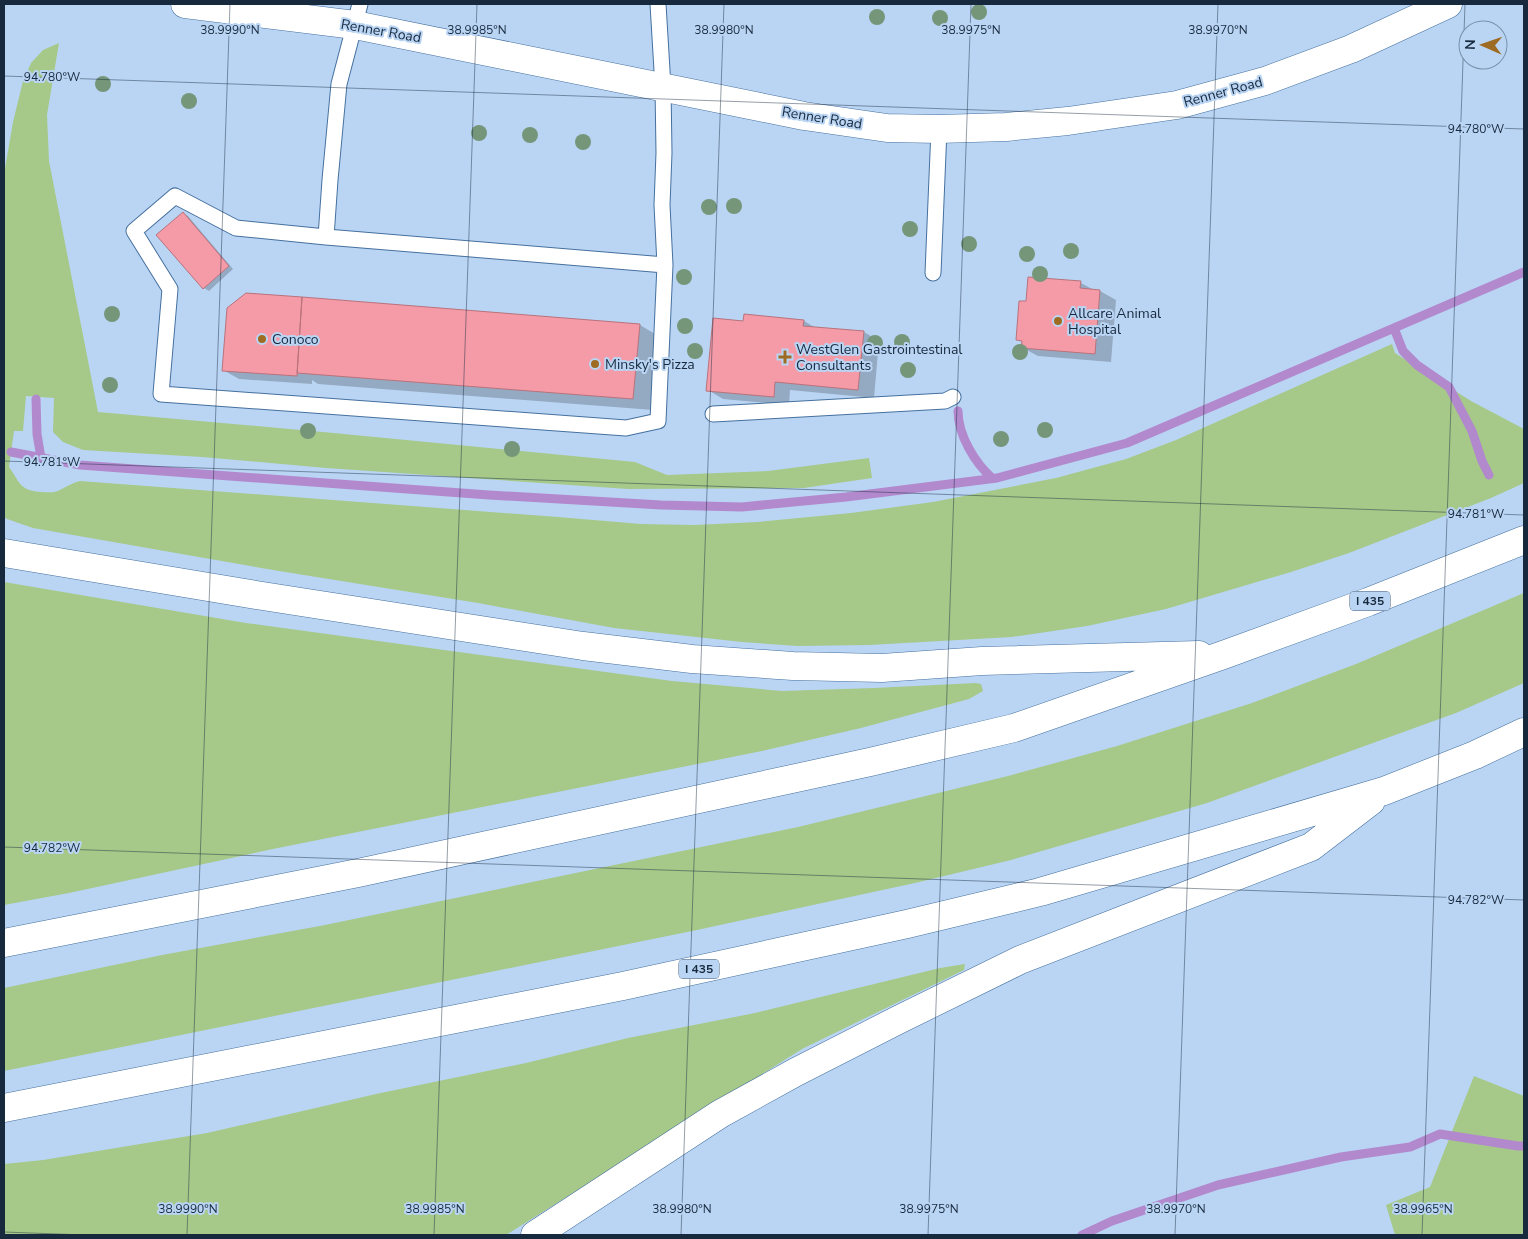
<svg xmlns="http://www.w3.org/2000/svg" width="1528" height="1239" viewBox="0 0 1528 1239" font-family="'Nunito Sans',sans-serif">
<style>
.green{fill:#a6c989}
.shadow{fill:#0003}
.lines{fill:none;stroke-linecap:round;stroke-linejoin:round}
.stream{stroke:#b289cd;stroke-width:9}
.building{fill:#f49ba7;stroke:#b8737c}
.lane-casing{stroke:#45709e;stroke-width:17}
.secondary-casing{stroke:#45709e;stroke-width:29}
.highway-casing{stroke:#45709e;stroke-width:29}
.lane{stroke:#fff;stroke-width:15}
.secondary{stroke:#fff;stroke-width:28}
.highway{stroke:#fff;stroke-width:28}
.tree{fill:#76967a}
.ticks{fill:none;stroke:#17293d;stroke-width:1;stroke-opacity:0.45}
.poi-dot{fill:#9e6b22;stroke:#bad5f4;stroke-width:2}
.labels{text-anchor:middle;dominant-baseline:central;stroke-width:4;stroke-linejoin:round;paint-order:stroke}
.shield{fill:#bad5f4;stroke:#485d74;stroke-width:1}
.shield-label{font-size:12px;font-weight:bold;fill:#17293d}
.street-label{font-size:14px;fill:#17293d;stroke:#bad5f4}
.poi-label{font-size:14px;fill:#17293d;stroke:#bad5f4;text-anchor:start}
.ticks-label{font-size:12px;text-anchor:middle;fill:#17293d;stroke:#bad5f4;stroke-width:4;stroke-linejoin:round;paint-order:stroke}
</style>
<rect width="100%" height="100%" fill="#bad5f4"/>
<path class="green" d="M59,43L47,115L49,161L98,412L323,432L635,462L667,475L768,471L869,458L872,478L804,488L628,489L326,468L202,457L83,450L63,442L53,432L54,398L26,396L23,431H14L9,467C20,482 19,491 42,492C47,492 53,493 58,491C66,487 72,483 80,481L558,517L641,524L694,525L758,522L851,513L933,502L1056,478L1126,459L1176,440L1392,344L1395,353L1471,401L1524,429V483L1491,498L1349,553L1291,572L1166,609L1087,626L1012,637L869,645L797,646L742,642L614,628L478,603L279,571L33,528L7,519L4,517V174L13,122L23,81L31,63L43,50Z
M4,582L246,623L672,681L782,691L874,688L976,683L981,684L983,691L969,699L861,728L762,751L273,849L69,893L4,905Z
M1524,593V683L1456,713L1207,803L1011,860L915,883L697,930L4,1071V988L162,955L320,926L798,827L1008,776L1117,746L1252,703L1356,664Z
M965,964L964,970L802,1049L506,1235H4V1164L43,1160L207,1133L376,1094L526,1063L628,1038L755,1013L940,968Z
M1474,1076L1524,1096V1235H1395L1386,1205L1430,1187Z"/>
<path class="shadow" d="M183,213L188,216L233,269L209,291L204,288Z
M1081,283L1094,290L1100,291L1116,300L1111,362L1038,356L1023,348V342L1018,339L1027,303Z
M804,321L816,328L864,332L879,341L874,398L790,390L789,405L723,399L708,390L744,322Z
M640,325L660,337L653,410L318,384L312,380V384L239,379L223,370Z"/>
<g class="lines">
<path class="stream" d="M1394,328L1403,351L1417,365L1449,387L1472,431L1482,461L1489,475
M36,399L37,434L41,458
M958,411C958,435 975,463 992,478
M11,452L80,465L489,495L661,505L742,507L846,497L997,478L1127,443L1524,272
M1082,1235L1112,1221L1218,1185L1341,1157L1410,1147L1440,1134L1518,1146H1524"/>
</g>
<path class="building" d="M183,212L229,266L203,289L156,235Z
M1028,277L1081,281L1080,288L1100,290L1095,354L1021,348L1022,341L1016,340L1019,301H1026Z
M246,293L302,297L297,376L222,371L227,308Z
M302,297L640,324L633,399L297,373Z
M744,314L804,320L803,326L864,331L858,390L775,382L774,397L706,391L713,318L743,321Z"/>
<g class="lines">
<g class="lane-casing">
<path id="lane" d="M658,4L663,87L664,153L662,205L665,265L658,421L626,428L161,394L170,289L134,231L175,196L236,228L326,237L665,265
M326,237L330,180L339,84L360,4
M933,273L939,129
M713,414L945,401L953,397"/>
</g>
<g class="secondary-casing">
<path id="secondary" d="M185,4L355,25L804,116L887,128L939,129L1006,127L1068,121L1177,105L1265,81L1351,49L1448,4"/>
</g>
<g class="highway-casing">
<path id="highway" d="M4,553L256,595L583,646L692,659L793,666L882,668L982,661L1199,655
M4,943L358,873L870,762L1014,728L1226,654L1368,602L1524,540
M4,1108L623,986L907,924L1040,892L1384,791L1475,755L1524,732
M535,1235L720,1114L796,1072L898,1020L1020,960L1311,847L1371,801"/>
</g>
<use href="#lane" class="lane"/>
<use href="#secondary" class="secondary"/>
<use href="#highway" class="highway"/>
</g>
<g class="tree">
<circle cx="979" cy="12" r="8"/>
<circle cx="877" cy="17" r="8"/>
<circle cx="940" cy="18" r="8"/>
<circle cx="103" cy="84" r="8"/>
<circle cx="189" cy="101" r="8"/>
<circle cx="479" cy="133" r="8"/>
<circle cx="530" cy="135" r="8"/>
<circle cx="583" cy="142" r="8"/>
<circle cx="734" cy="206" r="8"/>
<circle cx="709" cy="207" r="8"/>
<circle cx="910" cy="229" r="8"/>
<circle cx="969" cy="244" r="8"/>
<circle cx="1071" cy="251" r="8"/>
<circle cx="1027" cy="254" r="8"/>
<circle cx="1040" cy="274" r="8"/>
<circle cx="684" cy="277" r="8"/>
<circle cx="112" cy="314" r="8"/>
<circle cx="685" cy="326" r="8"/>
<circle cx="902" cy="342" r="8"/>
<circle cx="875" cy="343" r="8"/>
<circle cx="695" cy="351" r="8"/>
<circle cx="1020" cy="352" r="8"/>
<circle cx="908" cy="370" r="8"/>
<circle cx="110" cy="385" r="8"/>
<circle cx="1045" cy="430" r="8"/>
<circle cx="308" cy="431" r="8"/>
<circle cx="1001" cy="439" r="8"/>
<circle cx="512" cy="449" r="8"/>
</g>
<path class="ticks" d="M4,76L1524,129M4,461L1524,515M4,847L1524,900M4,1232L85,1235M187,1235L230,4M434,1235L477,4M681,1235L724,4M928,1235L971,4M1175,1235L1218,4M1422,1235L1465,4"/>
<g class="poi-dot">
<circle cx="1058" cy="321" r="5"/>
<circle cx="262" cy="339" r="5"/>
<path d="M782.5 349.5h5v5h5v5h-5v5h-5v-5h-5v-5h5z"/>
<circle cx="595" cy="364" r="5"/>
</g>
<g class="labels">
<g class="shield">
<rect x="1350" y="591.5" width="40" height="19" rx="4"/>
<rect x="679" y="959.5" width="40" height="19" rx="4"/>
</g>
<g class="shield-label">
<text x="1370" y="601">I 435</text>
<text x="699" y="969">I 435</text>
</g>
<g class="street-label">
<text transform="translate(381 31) rotate(10)">Renner Road</text>
<text transform="translate(1223 92) rotate(-15)">Renner Road</text>
<text transform="translate(822 118) rotate(9)">Renner Road</text>
</g>
<g class="poi-label">
<text x="1068" y="313">Allcare Animal<tspan x="1068" dy="16">Hospital</tspan></text>
<text x="272" y="339">Conoco</text>
<text x="796" y="349">WestGlen Gastrointestinal<tspan x="796" dy="16">Consultants</tspan></text>
<text x="605" y="364">Minsky's Pizza</text>
</g>
</g>
<g class="ticks-label">
<text x="230" y="34">38.9990°N</text>
<text x="477" y="34">38.9985°N</text>
<text x="724" y="34">38.9980°N</text>
<text x="971" y="34">38.9975°N</text>
<text x="1218" y="34">38.9970°N</text>
<text x="52" y="81">94.780°W</text>
<text x="1476" y="133">94.780°W</text>
<text x="52" y="466">94.781°W</text>
<text x="1476" y="518">94.781°W</text>
<text x="52" y="852">94.782°W</text>
<text x="1476" y="904">94.782°W</text>
<text x="188" y="1213">38.9990°N</text>
<text x="435" y="1213">38.9985°N</text>
<text x="682" y="1213">38.9980°N</text>
<text x="929" y="1213">38.9975°N</text>
<text x="1176" y="1213">38.9970°N</text>
<text x="1423" y="1213">38.9965°N</text>
</g>
<rect width="1528" height="1239" fill="none" stroke="#17293d" stroke-width="10"/>
<g transform="translate(1483 45) rotate(272)"><circle r="24" fill="#bad5f4" stroke="#7990ab"/>
<path d="M0-4L9 19L0 12L-9 19Z" fill="#9e6b22"/>
<text y="-8" font-size="14" font-weight="bold" text-anchor="middle" fill="#17293d">N</text>
</g>
</svg>
